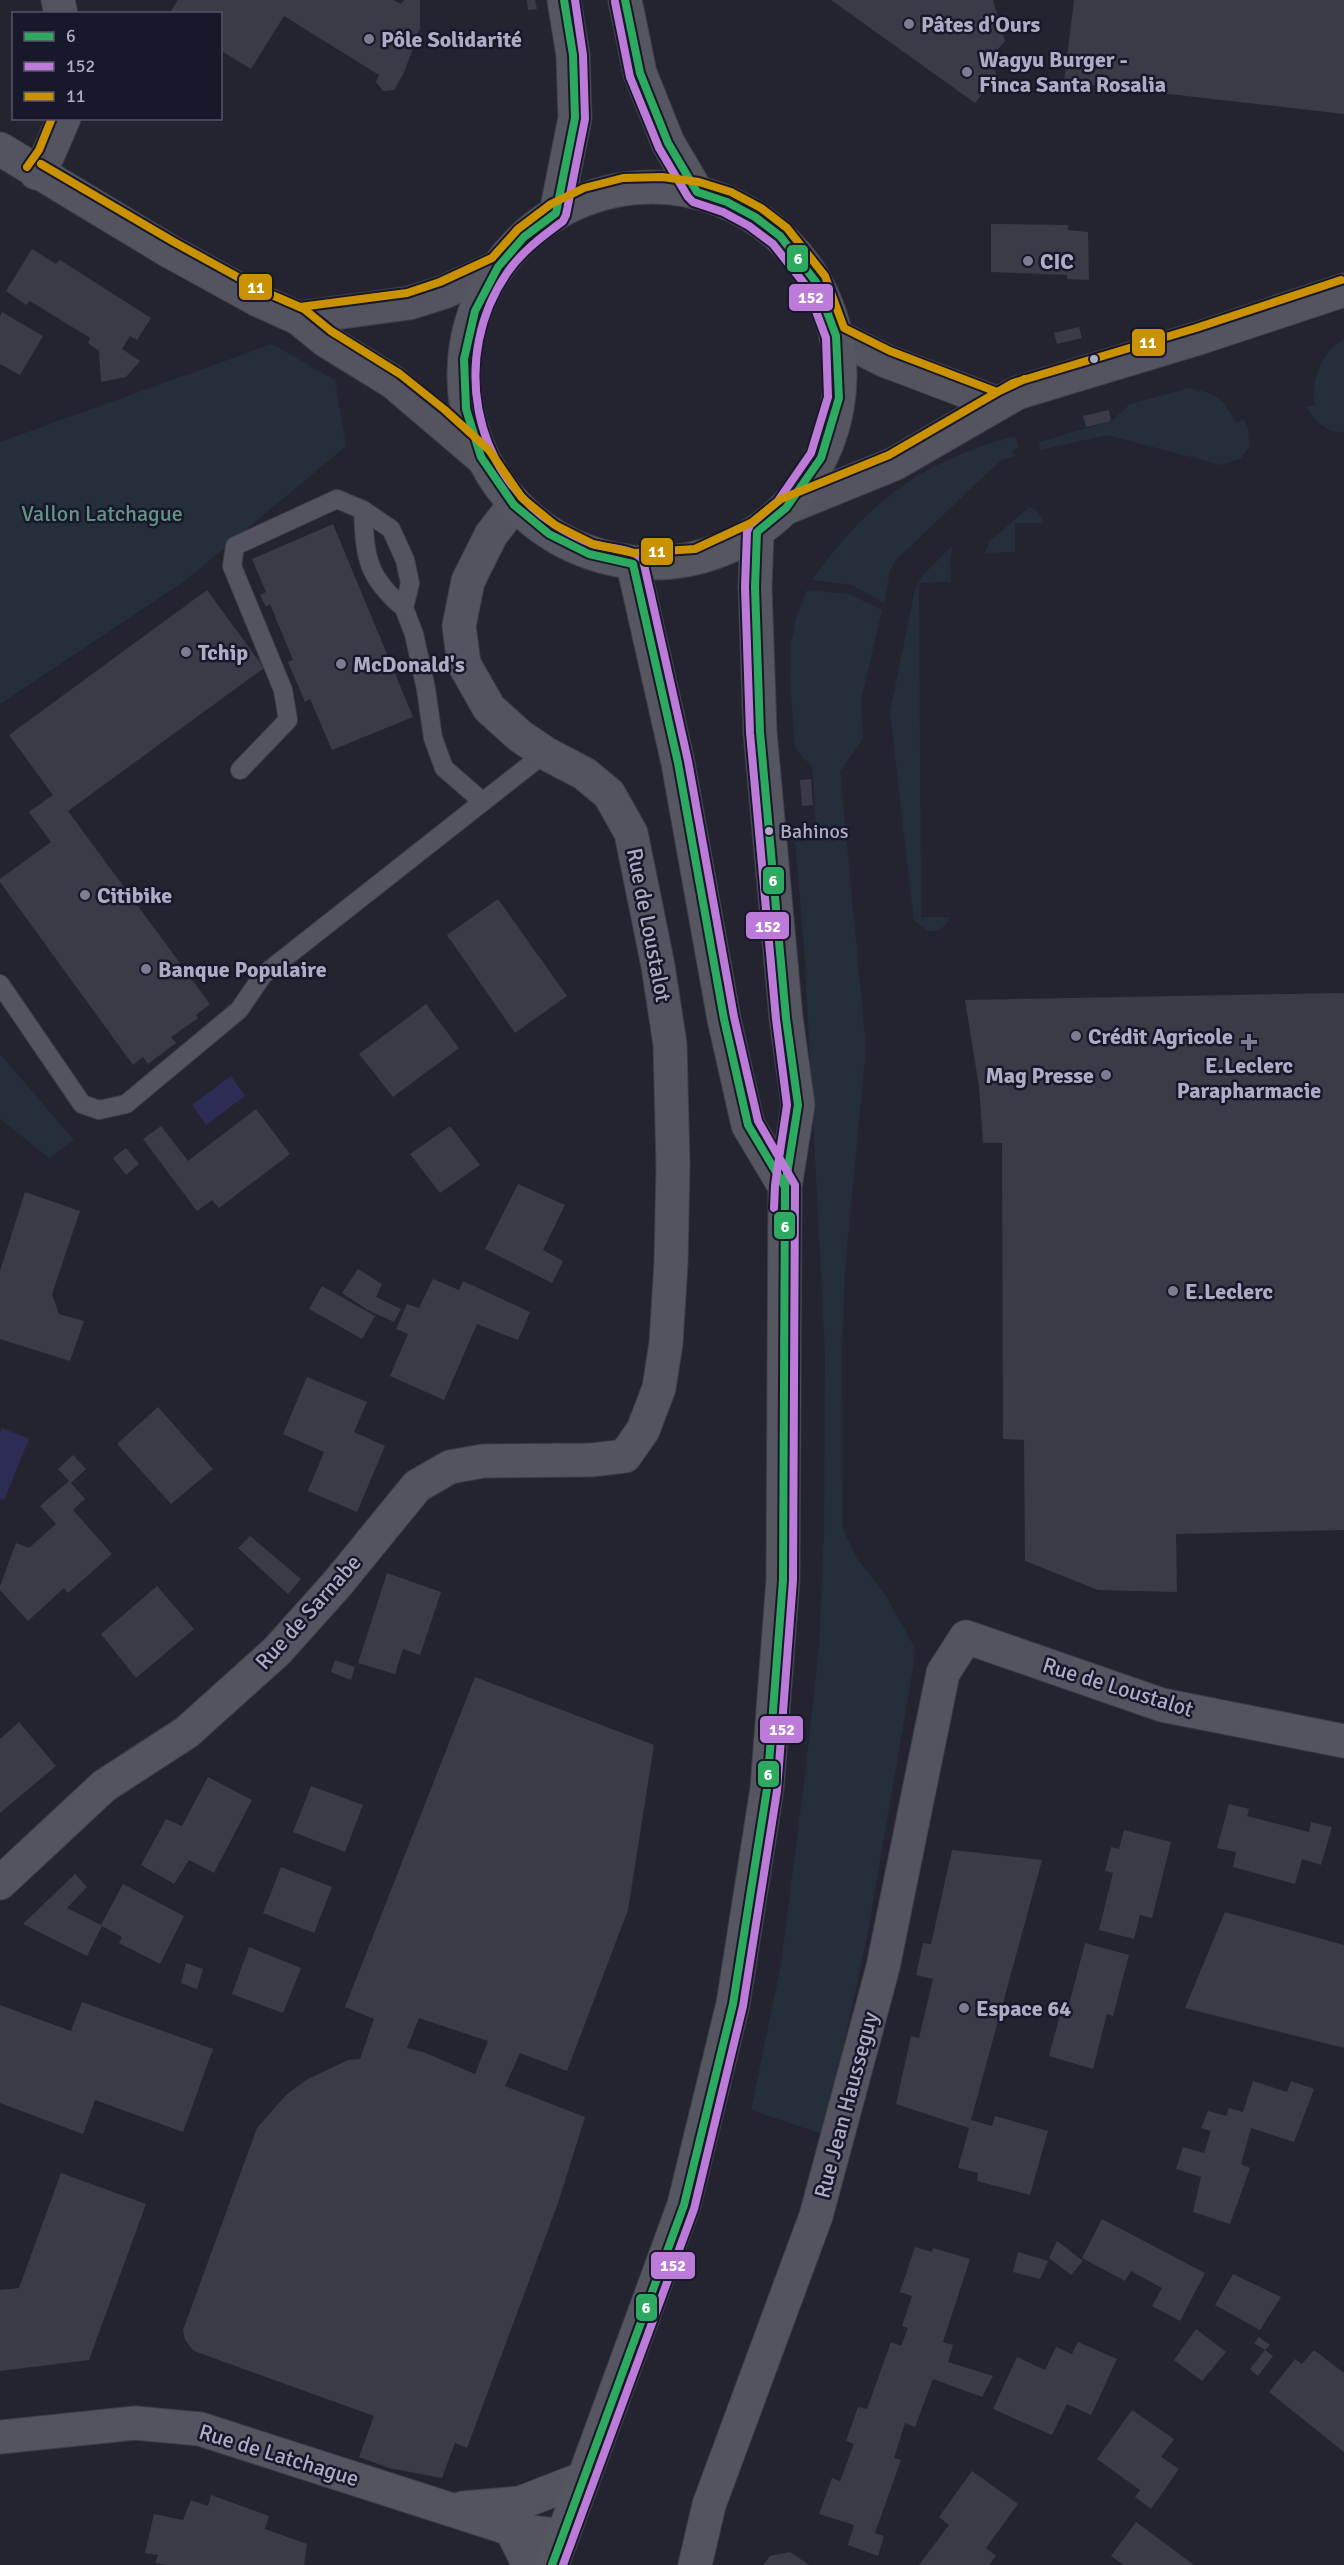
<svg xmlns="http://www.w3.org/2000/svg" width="1344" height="2565" viewBox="0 0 1344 2565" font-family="Signika,sans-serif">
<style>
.green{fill:#252e3b}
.water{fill:#2d2c54}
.building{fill:#3b3b47;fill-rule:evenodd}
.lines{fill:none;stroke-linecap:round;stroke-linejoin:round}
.service-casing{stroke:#3e3e48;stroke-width:20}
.minor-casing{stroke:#3e3e48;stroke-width:35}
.tertiary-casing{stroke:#3e3e48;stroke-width:35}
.primary-casing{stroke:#3f3e4b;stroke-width:35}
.service{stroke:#545360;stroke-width:18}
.minor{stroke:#545360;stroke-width:33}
.tertiary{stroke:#545360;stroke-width:33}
.primary{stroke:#565661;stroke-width:33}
.bus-1-casing{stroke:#18182b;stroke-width:12}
.bus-2-casing{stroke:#18182b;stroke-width:12}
.bus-3-casing{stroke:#18182b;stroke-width:12}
.bus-1{stroke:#2daa5f;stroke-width:8}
.bus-2{stroke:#bd7bd9;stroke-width:8}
.bus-3{stroke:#ca9200;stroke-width:8}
.poi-dot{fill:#7d7c91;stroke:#18182b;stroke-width:2}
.bus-dot{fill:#adacc4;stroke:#18182b;stroke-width:2}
.labels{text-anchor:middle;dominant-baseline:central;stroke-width:5;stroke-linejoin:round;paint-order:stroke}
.bus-label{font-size:20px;fill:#adacc4;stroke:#18182b;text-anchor:start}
.poi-label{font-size:22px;font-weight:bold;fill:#adacc4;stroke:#18182b;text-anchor:start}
.park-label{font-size:22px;fill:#649484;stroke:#18182b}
.street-label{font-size:22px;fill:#adacc4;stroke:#18182b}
.line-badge{stroke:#18182b;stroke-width:2}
.badge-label{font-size:16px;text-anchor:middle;font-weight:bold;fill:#fff}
</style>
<rect width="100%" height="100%" fill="#242431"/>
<path class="green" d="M1344,339V432C1326,433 1315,421 1306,407L1315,405C1310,382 1322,350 1344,339Z
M272,344L335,380L346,446L186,580L0,704V442Z
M1189,388C1217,394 1222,397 1236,423L1244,419L1248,429L1249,447L1241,458L1221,465L1107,435L1040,450L1039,442L1111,421L1130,404Z
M1015,436L1019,448L1013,450L1015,456L1001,460L895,561L890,571L884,603L851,585L812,580C870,500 920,462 1015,436Z
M1029,507L1037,510L1044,523H1015V552L985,553L989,542Z
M951,547L953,548L950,559L951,582L919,583L921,917H950C946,927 939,932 928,931L914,921L890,712L915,589L922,576Z
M807,590L849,594L882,610L861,701L863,739L840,771L866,1047L845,1270L842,1355L843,1529L856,1557L886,1596L915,1648L914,1662L868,1932L836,2082L828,2136L751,2110L781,1964L806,1767L819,1646L824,1533L825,1353L805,961L795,842L817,839L812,767L795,748L790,679L791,644L796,618Z
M0,1054L74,1140L49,1158L0,1119Z"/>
<path class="water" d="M231,1076L245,1096L206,1125L192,1105Z
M2,1428L29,1439L4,1500L0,1499V1434Z"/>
<path class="building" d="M178,0H393L401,4L404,0H420V28L404,73L394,90L383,91L376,82L379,75L284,16L251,69L220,50V14H169Z
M527,0H535L537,9L528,10Z
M831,0H993L1005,41L992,56L996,76L975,103Z
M1074,0H1344V114L1064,82Z
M991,224L1068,225V230L1088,232L1089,280L1067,279V275L991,272Z
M32,249L56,264L60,260L151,318L137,340L130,336L122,349L140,361L126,377L101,382L99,351L88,343L90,338L30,301L26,305L6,291Z
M2,312L43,336L20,375L0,364V316Z
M1079,327L1082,338L1057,344L1054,333Z
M1109,410L1111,421L1086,427L1083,416Z
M333,524L413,717L332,750L310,699L305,702L288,662L293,660L270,604L266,607L260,595L266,592L252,559Z
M207,590L264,668L68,811L210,1004L196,1015L198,1018L171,1037L176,1043L148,1064L143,1057L133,1065L0,882V879L51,842L29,812L53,795L9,735Z
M811,779L813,805L802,806L800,780Z
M498,899L567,996L515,1033L447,935Z
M1344,993V1530L1176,1534L1177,1592L1098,1590L1025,1561L1024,1440L1003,1439L1002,1143H983L979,1087L965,1000Z
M426,1004L459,1048L393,1097L359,1054Z
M256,1109L290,1154L219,1208L212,1200L197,1211L143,1139L161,1126L188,1161Z
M450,1126L480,1165L440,1193L410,1154Z
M126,1148L139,1164L126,1175L113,1158Z
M518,1184L565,1205L543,1250L563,1261L552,1283L485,1249Z
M25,1192L80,1211L52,1294L59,1314L84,1321L70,1361L0,1339V1271Z
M358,1269L382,1284L376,1297L401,1309L394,1322L368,1310L342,1293Z
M433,1279L459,1290L463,1281L530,1312L518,1340L477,1324L444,1400L390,1376L408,1334L396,1329L407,1304L419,1308Z
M322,1286L375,1316L362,1339L309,1309Z
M307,1377L367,1402L354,1432L385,1446L357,1512L308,1491L324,1452L283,1434Z
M158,1407L213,1469L171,1504L117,1444Z
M73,1455L86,1469L71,1483L85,1499L73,1510L112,1554L68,1593L64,1588L28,1621L0,1590V1586L16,1543L29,1548L56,1524L40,1506L69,1481L58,1469Z
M250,1536L301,1579L288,1594L238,1548Z
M387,1573L441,1592L420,1655L403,1649L395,1674L358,1663Z
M157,1586L194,1629L136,1678L101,1634Z
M335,1660L355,1667L351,1680L331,1672Z
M475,1677L654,1745L628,1910L567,2071L520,2053L505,2086L585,2117L558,2203L467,2448L455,2443L442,2478L389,2468L359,2457L374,2416L194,2351L185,2340L183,2330L257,2128L287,2094L308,2079L348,2060L360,2059L374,2019L345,2007ZM419,2018L488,2041L475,2074L423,2052L407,2048Z
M19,1722L56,1766L0,1813V1739Z
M208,1777L252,1800L214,1873L189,1860L174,1884L141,1865L166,1819L182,1826Z
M311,1786L363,1805L345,1852L293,1832Z
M1229,1804L1249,1809L1247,1816L1309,1832L1311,1822L1332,1827L1321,1865L1302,1859L1295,1884L1233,1867L1236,1852L1217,1848Z
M1124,1830L1171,1842L1152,1918L1140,1915L1134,1939L1099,1930L1113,1873L1105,1871L1111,1847L1119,1849Z
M952,1850L1042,1860L971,2120L992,2126L995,2116L1048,2131L1030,2195L977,2181L978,2173L958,2168L969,2128L896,2104L911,2036L919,2038L933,1979L916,1975L923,1943L931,1944Z
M281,1867L332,1887L314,1933L263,1913Z
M75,1874L87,1887L67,1908L101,1925L123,1884L184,1916L160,1964L119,1943L122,1937L102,1926L87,1956L23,1924Z
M1225,1912L1344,1945V2048L1185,2008Z
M1085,1943L1129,1955L1113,2016L1107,2014L1093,2069L1049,2056L1064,2000L1070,2001Z
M249,1947L301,1968L283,2013L232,1994Z
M186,1963L203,1969L197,1989L181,1983Z
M82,2002L213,2049L183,2132L95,2100L83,2134L0,2103V2005L71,2031Z
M1253,2081L1287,2092L1291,2081L1314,2089L1294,2142L1251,2128L1241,2164L1250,2168L1230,2224L1193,2212L1201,2177L1176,2169L1183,2147L1204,2153L1211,2131L1201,2128L1208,2111L1226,2116L1229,2108L1243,2112Z
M61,2173L146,2204L89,2360L0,2371V2290L19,2288Z
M1102,2219L1205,2273L1180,2321L1152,2306L1162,2288L1131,2271L1125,2281L1082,2258Z
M1057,2241L1083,2261L1071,2275L1049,2258Z
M915,2247L932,2252L933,2248L970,2259L943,2342L953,2345L948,2362L993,2376L982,2397L933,2379L915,2427L905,2423L894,2458L901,2460L875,2533L884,2536L878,2556L848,2545L854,2525L819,2514L832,2478L840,2481L854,2444L846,2441L858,2407L867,2409L891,2342L901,2346L908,2328L902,2326L912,2296L900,2292Z
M1018,2252L1048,2261L1040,2279L1013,2272Z
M1233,2274L1281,2297L1260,2330L1215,2305Z
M1196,2329L1226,2352L1202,2381L1174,2360Z
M1259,2337L1270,2345L1265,2350L1254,2343Z
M1078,2342L1117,2359L1091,2415L1067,2404L1052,2435L993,2409L1017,2357L1045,2370L1056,2347L1072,2354Z
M1265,2350L1273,2356L1258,2376L1250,2369Z
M1314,2350L1344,2373V2452L1269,2392L1295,2359L1302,2364Z
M1132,2410L1174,2439L1161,2457L1179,2469L1151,2509L1135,2497L1140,2490L1097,2459Z
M972,2471L1018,2504L986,2548L996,2556L989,2565H919L949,2525L939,2517Z
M211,2495L269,2516L265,2529L307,2544L304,2565H167L155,2563L158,2555L145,2553L154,2514L183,2520L191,2500L208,2506Z
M1136,2522L1194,2565H1124L1111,2556Z
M790,2552L809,2565H763L770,2556Z"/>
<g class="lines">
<g class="service-casing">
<path id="service" d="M363,510C365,558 367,577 404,608
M240,770L288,720L283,690L232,566L235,546L337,499L363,510L391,529L405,560L410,583L404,608L414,634L426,689L433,738L444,768L483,802
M0,984L82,1104L99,1110L126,1104L239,1010L263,975L545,753"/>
</g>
<g class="minor-casing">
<path id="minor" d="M58,0L61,14
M0,149L169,251L258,300L298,318L325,340L393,382L481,457
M36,173L48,155L64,118
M298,318L409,303L444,292L498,267
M0,1883L104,1786L187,1732L277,1651L337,1584L417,1486L450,1467L483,1461L592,1460L625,1456L643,1430L659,1388L666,1343L671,1263L673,1165L670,1044L658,966L631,833L609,794L585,774L545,753L520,736L489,708L464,664L459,626L468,581L491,535L514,505
M0,2437L135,2423L200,2429L511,2529L562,2536
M463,2508L520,2503L582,2479
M511,2529L529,2565
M695,2565L709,2505L816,2216L883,1967L943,1673L966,1637L1162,1705L1344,1741"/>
</g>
<g class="tertiary-casing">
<path id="tertiary" d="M836,336L886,361L997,403
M786,508L894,464L1017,393L1199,338L1344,290"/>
</g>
<g class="primary-casing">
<path id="primary" d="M625,0L640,73L668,143L697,192
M464 375a188 188 0 1 1 376 0a188 188 0 1 1-376 0Z
M556,213L575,118L573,55L564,0
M633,564L678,763L724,1019L748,1125L785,1187
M552,2565L684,2205L733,2004L767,1789L783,1580L785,1187L798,1105L786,1018L760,732L755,587L757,532"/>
</g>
<use href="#service" class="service"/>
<use href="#minor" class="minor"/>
<use href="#tertiary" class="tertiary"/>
<use href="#primary" class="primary"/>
<g class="bus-1-casing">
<path id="bus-1" d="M625,0L640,73L668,143L697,192L727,202L755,217L780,236L816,282L836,336L839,398L821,458L786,508L757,532L755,587L760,732L786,1018L798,1105L785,1187V1208
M552,2565L684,2205L733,2004L767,1789L783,1580L785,1187L748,1125L724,1019L678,763L633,564L589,554L549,534L514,505L481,457L466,409L464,359L475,311L498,267L524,237L556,213L575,118L573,55L564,0"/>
</g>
<g class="bus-2-casing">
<path id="bus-2" d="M615,2L630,77L659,148L688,197L693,202L723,212L749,226L773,244L807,287L826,338L828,397L811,453L778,501L750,525L747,532L745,587L750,733L776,1019L787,1105L775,1185L774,1208
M563,2565L694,2209L743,2006L777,1791L793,1580L795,1185L758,1121L734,1017L688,761L643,560C633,547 606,549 592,544C580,539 566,532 555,525C471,471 451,355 507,273C522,251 543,236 563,221L566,215L585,119L583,55L575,0"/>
</g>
<g class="bus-3-casing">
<path id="bus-3" d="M41,164L174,242L263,291L304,309L331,331L400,374L445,410L489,450L522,498L555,525L593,544L634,553L695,549L751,523L781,499L889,455L1013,383L1196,328L1341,280
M27,167L39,150L52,118
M277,297L300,307L407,293L440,282L492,258L518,229L551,204L584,188L623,178L662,177L699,182L731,192L761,208L787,228L825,276L844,328L890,351L997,392L1025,379"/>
</g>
<use href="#bus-1" class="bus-1"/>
<use href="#bus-2" class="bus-2"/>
<use href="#bus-3" class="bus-3"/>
</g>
<g class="poi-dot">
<circle cx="909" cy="24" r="6"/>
<circle cx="369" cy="39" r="6"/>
<circle cx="967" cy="72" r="6"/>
<circle cx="1028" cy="261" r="6"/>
<circle cx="186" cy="652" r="6"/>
<circle cx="341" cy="664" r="6"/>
<circle cx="85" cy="895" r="6"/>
<circle cx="146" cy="969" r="6"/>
<circle cx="1076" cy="1036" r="6"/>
<path d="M1246 1033h6v6h6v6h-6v6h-6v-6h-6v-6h6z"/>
<circle cx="1106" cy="1075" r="6"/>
<circle cx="1173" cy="1291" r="6"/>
<circle cx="964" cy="2008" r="6"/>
</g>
<g class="bus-dot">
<circle cx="1094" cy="359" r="5"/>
<circle cx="769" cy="831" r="5"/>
</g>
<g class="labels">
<g class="bus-label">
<text x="780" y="831">Bahinos</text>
</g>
<g class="poi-label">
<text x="921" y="24">Pâtes d'Ours</text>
<text x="381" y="39">Pôle Solidarité</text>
<text x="979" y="59">Wagyu Burger -<tspan x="979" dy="25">Finca Santa Rosalia</tspan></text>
<text x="1040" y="261">CIC</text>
<text x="198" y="652">Tchip</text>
<text x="353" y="664">McDonald's</text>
<text x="97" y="895">Citibike</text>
<text x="158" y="969">Banque Populaire</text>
<text x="1088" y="1036">Crédit Agricole</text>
<text x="1249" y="1065" text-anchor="middle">E.Leclerc<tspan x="1249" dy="25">Parapharmacie</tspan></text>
<text x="1094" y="1075" text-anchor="end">Mag Presse</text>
<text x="1185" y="1291">E.Leclerc</text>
<text x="976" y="2008">Espace 64</text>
</g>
<g class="park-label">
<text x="102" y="513">Vallon Latchague</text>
</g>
<g class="street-label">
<text transform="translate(649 925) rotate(79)">Rue de Loustalot</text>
<text transform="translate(308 1612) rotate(-48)">Rue de Sarnabe</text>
<text transform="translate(1118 1687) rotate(17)">Rue de Loustalot</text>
<text transform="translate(846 2105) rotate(-75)">Rue Jean Hausseguy</text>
<text transform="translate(279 2455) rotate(17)">Rue de Latchague</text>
</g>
</g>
<g class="line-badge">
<rect x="786" y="244" width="23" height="29" rx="6" fill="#2daa5f"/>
<rect x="238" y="273" width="35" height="28" rx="6" fill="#ca9200"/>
<rect x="788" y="283" width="46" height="29" rx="6" fill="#bd7bd9"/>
<rect x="1131" y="328" width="35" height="29" rx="6" fill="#ca9200"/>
<rect x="640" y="537" width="34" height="29" rx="6" fill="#ca9200"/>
<rect x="762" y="866" width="23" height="29" rx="6" fill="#2daa5f"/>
<rect x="745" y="911" width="45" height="29" rx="6" fill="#bd7bd9"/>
<rect x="773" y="1211" width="23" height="29" rx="6" fill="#2daa5f"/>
<rect x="759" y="1715" width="45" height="29" rx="6" fill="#bd7bd9"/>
<rect x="757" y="1760" width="23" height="28" rx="6" fill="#2daa5f"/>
<rect x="650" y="2251" width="46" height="29" rx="6" fill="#bd7bd9"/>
<rect x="635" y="2293" width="23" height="29" rx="6" fill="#2daa5f"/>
</g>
<g class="badge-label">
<text x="798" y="264">6</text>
<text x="256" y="293">11</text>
<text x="811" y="303">152</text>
<text x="1148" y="348">11</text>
<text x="657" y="557">11</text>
<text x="773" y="886">6</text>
<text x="768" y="932">152</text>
<text x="785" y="1232">6</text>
<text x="782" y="1735">152</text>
<text x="768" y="1780">6</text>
<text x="673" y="2271">152</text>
<text x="646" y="2313">6</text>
</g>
<rect x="12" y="12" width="210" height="108" fill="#18182b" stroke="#545368" stroke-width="1.5"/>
<rect x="24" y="32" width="30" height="9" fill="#2daa5f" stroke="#545368" stroke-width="1.5"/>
<text x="66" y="42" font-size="18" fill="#adacc4">6</text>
<rect x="24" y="62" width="30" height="9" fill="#bd7bd9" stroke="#545368" stroke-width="1.5"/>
<text x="66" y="72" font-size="18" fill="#adacc4">152</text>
<rect x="24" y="92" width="30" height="9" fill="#ca9200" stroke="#545368" stroke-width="1.5"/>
<text x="66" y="102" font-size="18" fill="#adacc4">11</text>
</svg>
